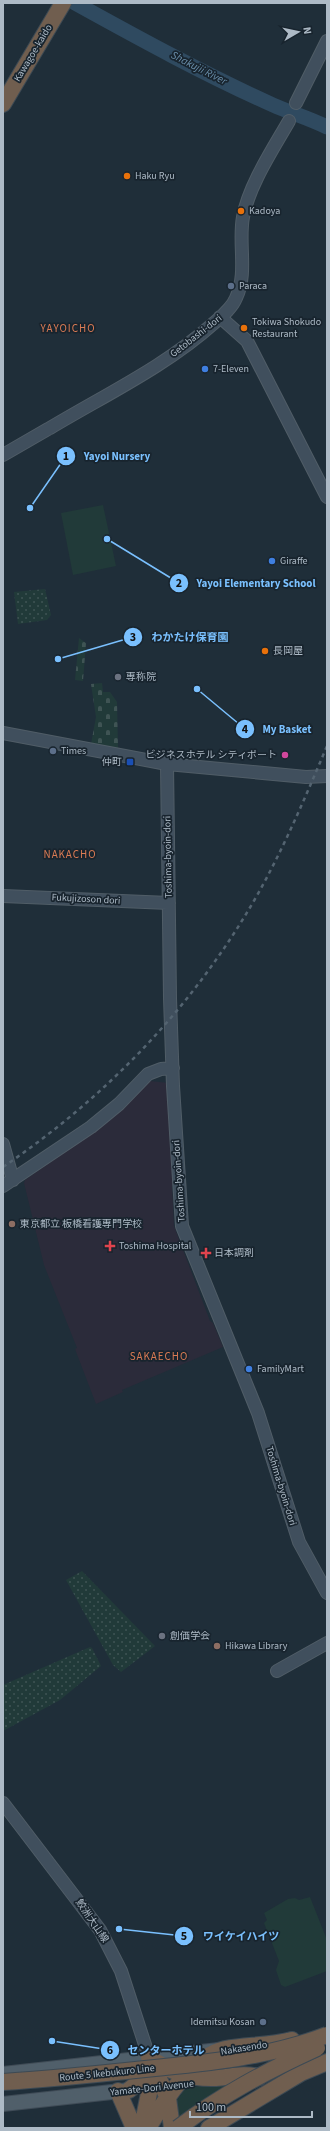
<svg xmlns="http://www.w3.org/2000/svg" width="330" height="2131" viewBox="0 0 330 2131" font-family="'Source Sans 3','Noto Sans JP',sans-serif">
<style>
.medical{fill:#2b2b3a}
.grass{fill:#213a39}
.cemetery{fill:url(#cemetery-stones)}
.park{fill:url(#park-dots)}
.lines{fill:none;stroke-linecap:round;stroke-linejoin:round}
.river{stroke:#2f4a60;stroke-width:15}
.secondary-casing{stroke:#505d67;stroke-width:14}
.primary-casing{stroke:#3f4b56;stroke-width:16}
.highway-casing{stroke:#3d4a54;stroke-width:18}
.secondary{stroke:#404f5d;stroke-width:12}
.primary{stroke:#505f6a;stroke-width:14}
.highway{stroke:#705e4f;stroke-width:16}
.rail{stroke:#546471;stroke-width:2.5;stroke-dasharray:4 4;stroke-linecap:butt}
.highway-bridge-casing{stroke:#3d4a54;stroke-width:18;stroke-linecap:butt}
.highway-bridge{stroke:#705e4f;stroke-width:16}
.food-dot{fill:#e8710a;stroke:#18242e;stroke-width:1.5}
.service-dot{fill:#5c6f8a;stroke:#18242e;stroke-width:1.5}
.shop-dot{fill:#3f7fe0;stroke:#18242e;stroke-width:1.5}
.worship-dot{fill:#6b7280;stroke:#18242e;stroke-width:1.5}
.hotel-dot{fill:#d1479c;stroke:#18242e;stroke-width:1.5}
.transit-dot{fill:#1a4fb4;stroke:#18242e;stroke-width:1.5}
.education-dot{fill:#8d6e63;stroke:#18242e;stroke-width:1.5}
.health-dot{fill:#e0444e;stroke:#18242e;stroke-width:1.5}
.labels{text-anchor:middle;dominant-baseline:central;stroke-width:3.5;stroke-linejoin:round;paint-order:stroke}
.street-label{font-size:10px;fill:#adbac6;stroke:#18242e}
.poi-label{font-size:10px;fill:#adbac6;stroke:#18242e;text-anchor:start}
.water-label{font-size:11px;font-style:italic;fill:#6b90ac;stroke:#18242e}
.neighbourhood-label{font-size:11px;letter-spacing:1px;fill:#da7b54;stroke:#18242e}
.leader{fill:none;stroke:#7ac0fe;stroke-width:1.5}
.callout-dot{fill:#7ac0fe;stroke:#18242e;stroke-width:1.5}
.mark-label{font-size:12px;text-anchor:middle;font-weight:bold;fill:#111}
.callout-label{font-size:11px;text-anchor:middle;font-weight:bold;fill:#7ac0fe;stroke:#18242e;stroke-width:3.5;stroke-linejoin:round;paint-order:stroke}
</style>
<defs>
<pattern id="cemetery-stones" width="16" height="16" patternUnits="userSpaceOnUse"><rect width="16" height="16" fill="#213a39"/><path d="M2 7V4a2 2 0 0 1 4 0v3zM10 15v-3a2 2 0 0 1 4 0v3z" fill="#3f5454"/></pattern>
<pattern id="park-dots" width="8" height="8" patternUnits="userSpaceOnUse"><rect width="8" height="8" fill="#213a39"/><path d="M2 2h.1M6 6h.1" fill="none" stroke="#3f5454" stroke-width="1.8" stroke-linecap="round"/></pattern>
</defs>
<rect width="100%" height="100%" fill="#1f2e39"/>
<path class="medical" d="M150,1081L169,1083L174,1184L172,1185L174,1226L210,1321L213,1323L223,1347L122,1390L123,1392L96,1404L75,1349L77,1348L44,1265L24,1183L25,1180L103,1125Z"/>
<path class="grass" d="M103,505L116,566L73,575L61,513Z
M310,1897L327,1940V1971L285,1987L281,1985L276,1970L279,1961L264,1923L267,1920L264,1913L288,1899L295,1898L299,1900Z
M234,2082L178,2118L176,2102L185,2088Z"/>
<path class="cemetery" d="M79,638L86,643L83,681L75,680Z
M102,683L103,692H110L117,702L118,748L91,744L96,717L91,684Z"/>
<path class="park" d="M45,589L51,615L47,620L18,624L14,592Z
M82,1571L155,1646L121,1672L113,1665L66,1580Z
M90,1647L92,1648L101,1666L60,1700L3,1731V1685Z"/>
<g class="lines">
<path class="river" d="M75,3C140,39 206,75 273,105C291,113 309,118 327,127"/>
<g class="secondary-casing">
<path id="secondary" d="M296,103L327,41
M220,317L247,341L327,497
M50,428C105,395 166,366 214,323C222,316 232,308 236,298C248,273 238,243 243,217C249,185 273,149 289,121
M3,455L48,429
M3,733L167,764L306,777L327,776
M167,764L170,998L173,1086L182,1226L258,1413L299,1542L327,1593
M3,896L169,903
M3,1144L13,1180
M3,1186L91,1127L119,1104L148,1074L161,1069L173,1068
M277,1671L327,1643
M3,1803L100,1930L121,1971L149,2057"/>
</g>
<g class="primary-casing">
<path id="primary" d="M3,2074L219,2050
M3,2104L130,2090"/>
</g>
<g class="highway-casing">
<path id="highway" d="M3,104L63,3
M149,2057C169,2072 190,2079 216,2078C231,2077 244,2073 259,2077
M150,2060L168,2098L172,2128
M129,2090L144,2078L147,2065
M118,2091L134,2128
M142,2128L150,2088L149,2062
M148,2128C164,2101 192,2056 225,2049C247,2045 270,2046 292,2040
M209,2128L301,2073L327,2062"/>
</g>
<use href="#secondary" class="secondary"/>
<use href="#primary" class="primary"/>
<use href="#highway" class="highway"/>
<path class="rail" d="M3,1167C106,1097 192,1008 255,899C283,850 305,798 327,746"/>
<g class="highway-bridge-casing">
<path id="highway-bridge" d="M3,2082C51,2079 98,2074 145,2069C207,2063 269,2057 327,2035
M178,2128C221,2095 267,2071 317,2048"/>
</g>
<use href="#highway-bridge" class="highway-bridge"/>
</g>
<g class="food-dot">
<circle cx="127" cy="176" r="4"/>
<circle cx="241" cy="211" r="4"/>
<circle cx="244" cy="328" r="4"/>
<circle cx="265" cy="651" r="4"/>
</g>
<g class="service-dot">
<circle cx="231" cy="286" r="4"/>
<circle cx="53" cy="751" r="4"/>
<circle cx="263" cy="2022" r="4"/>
</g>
<g class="shop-dot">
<circle cx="205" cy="369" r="4"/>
<circle cx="272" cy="561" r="4"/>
<circle cx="249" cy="1369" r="4"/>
</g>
<g class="worship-dot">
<circle cx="118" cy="677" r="4"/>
<circle cx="162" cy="1636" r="4"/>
</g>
<circle class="hotel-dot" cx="285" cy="755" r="4"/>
<rect class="transit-dot" x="126" y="758" width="8" height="8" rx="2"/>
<g class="education-dot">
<circle cx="12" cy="1224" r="4"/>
<circle cx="217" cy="1646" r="4"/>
</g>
<g class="health-dot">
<path d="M108 1240h4v4h4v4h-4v4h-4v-4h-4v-4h4z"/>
<path d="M204 1247h4v4h4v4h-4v4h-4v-4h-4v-4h4z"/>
</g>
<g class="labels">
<g class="street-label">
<text transform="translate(33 53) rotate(-59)">Kawagoe-kaido</text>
<text transform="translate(196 336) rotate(-38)">Getobashi-dori</text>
<text transform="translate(168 857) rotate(-91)">Toshima-byoin-dori</text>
<text transform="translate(86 899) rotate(3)">Fukujizoson dori</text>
<text transform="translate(179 1181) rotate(-94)">Toshima-byoin-dori</text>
<text transform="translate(281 1486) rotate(73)">Toshima-byoin-dori</text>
<text transform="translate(92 1921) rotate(56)">鮫洲大山線</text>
<text transform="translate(244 2048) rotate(-9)">Nakasendo</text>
<text transform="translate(107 2073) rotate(-6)">Route 5 Ikebukuro Line</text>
<text transform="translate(152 2088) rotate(-6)">Yamate-Dori Avenue</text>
</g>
<g class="poi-label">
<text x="135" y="176">Haku Ryu</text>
<text x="249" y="211">Kadoya</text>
<text x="239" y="286">Paraca</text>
<text x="252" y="322">Tokiwa Shokudo<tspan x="252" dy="12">Restaurant</tspan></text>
<text x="213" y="369">7-Eleven</text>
<text x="280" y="561">Giraffe</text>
<text x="273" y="651">長岡屋</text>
<text x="126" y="677">専称院</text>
<text x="61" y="751">Times</text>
<text x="277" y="755" text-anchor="end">ビジネスホテル シティポート</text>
<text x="122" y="762" text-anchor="end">仲町</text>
<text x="20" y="1224">東京都立 板橋看護専門学校</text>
<text x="119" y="1246">Toshima Hospital</text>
<text x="214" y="1253">日本調剤</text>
<text x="257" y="1369">FamilyMart</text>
<text x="170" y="1636">創価学会</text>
<text x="225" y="1646">Hikawa Library</text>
<text x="255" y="2022" text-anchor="end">Idemitsu Kosan</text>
</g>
<g class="water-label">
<text transform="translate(199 68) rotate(27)">Shakujii River</text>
</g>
<g class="neighbourhood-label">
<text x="68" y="328">YAYOICHO</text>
<text x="70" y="854">NAKACHO</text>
<text x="159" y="1356">SAKAECHO</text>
</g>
</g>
<path class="leader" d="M30 508L66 456M107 539L179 583M58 659L133 637M197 689L245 729M119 1929L184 1936M52 2041L110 2050"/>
<g class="callout-dot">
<circle cx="30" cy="508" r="4"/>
<circle cx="107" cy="539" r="4"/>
<circle cx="58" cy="659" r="4"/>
<circle cx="197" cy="689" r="4"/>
<circle cx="119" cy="1929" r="4"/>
<circle cx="52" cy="2041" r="4"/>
<circle cx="66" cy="456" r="10"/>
<circle cx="179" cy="583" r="10"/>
<circle cx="133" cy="637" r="10"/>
<circle cx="245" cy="729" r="10"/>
<circle cx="184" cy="1936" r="10"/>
<circle cx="110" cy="2050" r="10"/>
</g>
<g class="mark-label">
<text x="66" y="460">1</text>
<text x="179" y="587">2</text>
<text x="133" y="641">3</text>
<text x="245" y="733">4</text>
<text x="184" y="1940">5</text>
<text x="110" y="2054">6</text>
</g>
<g class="callout-label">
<text x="117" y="460">Yayoi Nursery</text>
<text x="256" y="587">Yayoi Elementary School</text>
<text x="190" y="641">わかたけ保育園</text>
<text x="287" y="733">My Basket</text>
<text x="241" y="1940">ワイケイハイツ</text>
<text x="166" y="2054">センターホテル</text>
</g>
<rect width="330" height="2131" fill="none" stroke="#adbac6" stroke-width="8"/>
<g transform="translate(298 32) rotate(81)" stroke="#18242e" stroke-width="3" paint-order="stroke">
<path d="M0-3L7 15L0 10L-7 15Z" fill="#adbac6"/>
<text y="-6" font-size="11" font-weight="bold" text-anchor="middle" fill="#adbac6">N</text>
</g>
<path d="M190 2111v6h122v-6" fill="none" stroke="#adbac6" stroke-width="2"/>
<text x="196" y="2111" font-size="12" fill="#adbac6" stroke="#18242e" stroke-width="3" paint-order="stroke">100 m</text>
</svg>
